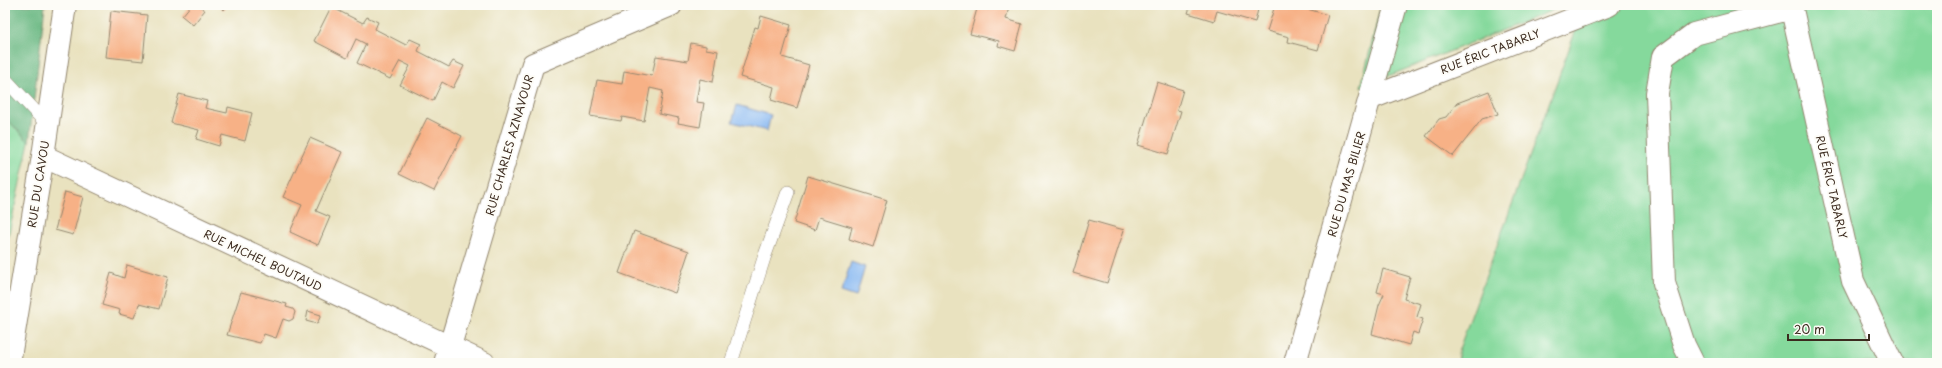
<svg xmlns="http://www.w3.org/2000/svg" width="1942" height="368" viewBox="0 0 1942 368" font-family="'Playpen Sans',sans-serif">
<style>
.green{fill:#85d99c;stroke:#60825d}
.forest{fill:#6cb984;stroke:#547251}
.water{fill:#86b7f2;stroke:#607088}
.building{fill:#f7b186}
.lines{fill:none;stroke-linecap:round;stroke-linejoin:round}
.service-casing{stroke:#92866e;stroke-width:14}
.minor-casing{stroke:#92866e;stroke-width:24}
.tertiary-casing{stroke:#92866e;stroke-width:24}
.service{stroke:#fff;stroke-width:13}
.minor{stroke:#fff;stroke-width:22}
.tertiary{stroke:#fff;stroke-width:22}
.labels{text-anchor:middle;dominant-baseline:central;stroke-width:4;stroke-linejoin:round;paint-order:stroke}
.street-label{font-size:11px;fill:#3b2a1e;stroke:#fdfcf7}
</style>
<rect width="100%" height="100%" fill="#fdfcf7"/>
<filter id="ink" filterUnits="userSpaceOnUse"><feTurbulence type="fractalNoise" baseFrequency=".025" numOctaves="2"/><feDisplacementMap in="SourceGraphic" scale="8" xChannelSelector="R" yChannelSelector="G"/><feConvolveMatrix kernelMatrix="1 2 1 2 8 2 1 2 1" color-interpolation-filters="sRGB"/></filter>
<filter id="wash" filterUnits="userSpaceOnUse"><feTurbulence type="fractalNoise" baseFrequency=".012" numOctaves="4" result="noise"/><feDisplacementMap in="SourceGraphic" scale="16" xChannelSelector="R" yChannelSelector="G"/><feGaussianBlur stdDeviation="0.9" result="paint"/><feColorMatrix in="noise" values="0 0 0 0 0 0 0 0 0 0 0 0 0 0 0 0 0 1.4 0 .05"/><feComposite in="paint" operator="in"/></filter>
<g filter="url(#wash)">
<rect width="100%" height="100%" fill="#e9e2bf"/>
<path class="green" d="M1381,5H1566L1361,87Z
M1585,5H1937V363H1459L1458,352Z
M5,117L29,142L5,251Z"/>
<path class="forest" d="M5,5H45L29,142L5,117Z"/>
<path class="water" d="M737,105L771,115L767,131L732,122Z
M851,262L865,267L856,297L841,292Z"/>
<g id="blocks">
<path class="building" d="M191,5H198L205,10L193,25L182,16Z
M218,5H228L224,10Z
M517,5H555L556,7L517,8Z
M978,5H1004L1009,7L1006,19L1022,24L1015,51L998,46L999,41L970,34Z
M1191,5H1259L1255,22L1217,11L1214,21L1188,13Z
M1275,5H1305L1304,8L1328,15L1318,50L1288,42L1289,37L1267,31Z
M331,7L363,23L367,17L378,22L375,29L406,45L410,39L421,44L418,51L449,67L453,61L464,66L453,88L442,82L433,101L400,85L410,66L400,61L390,79L357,63L366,44L356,39L347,58L314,41Z
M111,11L147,15L143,61L106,57Z
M761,16L791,25L782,57L809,65L797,108L771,100L774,87L740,77L755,27L758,28Z
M691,43L706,46V49L718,51L713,82L700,79L696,102L704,103L700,127L678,123L679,118L659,114L663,91L650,88L644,121L622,117L621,121L590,116L597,80L622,84L624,71L652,76L656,56L688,61Z
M1157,82L1183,90L1177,110L1181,111L1168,154L1138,145Z
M1489,91L1498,114L1482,119L1453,156L1426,136L1439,119L1446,117L1457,103Z
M179,94L207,101L205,108L227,113L228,107L252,113L245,141L222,135L219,146L196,139L199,130L171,123Z
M427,118L462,136L434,191L399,174Z
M310,138L342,152L316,211L330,217L318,245L290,232L302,205L283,197Z
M808,176L887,200L873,247L849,239L852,227L819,217L815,230L794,223Z
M65,192L83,197L73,235L55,230Z
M1089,220L1124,230L1107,283L1073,273Z
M634,231L689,251L675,293L619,273Z
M127,265L168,277L159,309L139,304L134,318L119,314L120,310L102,305L111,273L124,278Z
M1383,269L1410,277L1404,299L1421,304L1417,317L1423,319L1418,334L1413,332L1409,345L1372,334L1379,305L1384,294L1377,292Z
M241,292L287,304L286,307L293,309L295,312L293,319L289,321L283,319L276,338L264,334L260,343L227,335Z
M308,311L321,315L317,324L306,321Z"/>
</g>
</g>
<g filter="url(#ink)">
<use href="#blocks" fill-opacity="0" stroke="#92866e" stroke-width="1"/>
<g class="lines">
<g class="service-casing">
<path id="service" d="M5,79L48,125
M731,363L764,258L788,192"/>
</g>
<g class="minor-casing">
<path id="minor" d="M1791,5L1853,281L1892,363
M1371,98L1609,5
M43,156L484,363
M9,363L43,156L65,5
M445,363L533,64L671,5
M1693,363L1684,345L1664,283L1657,93L1663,57L1694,34L1792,8"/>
</g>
<g class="tertiary-casing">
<path id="tertiary" d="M1295,363L1396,5"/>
</g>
<use href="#service" class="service"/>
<use href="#minor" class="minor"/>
<use href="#tertiary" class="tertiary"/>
</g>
</g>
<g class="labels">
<g class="street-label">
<text transform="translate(1490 51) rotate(-21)">RUE ÉRIC TABARLY</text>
<text transform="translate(509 145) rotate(-74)">RUE CHARLES AZNAVOUR</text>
<text transform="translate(38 184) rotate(-81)">RUE DU CAVOU</text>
<text transform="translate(1346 184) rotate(-74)">RUE DU MAS BILIER</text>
<text transform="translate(1832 187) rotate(77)">RUE ÉRIC TABARLY</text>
<text transform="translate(263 260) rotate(25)">RUE MICHEL BOUTAUD</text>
</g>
</g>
<rect width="1942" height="368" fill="none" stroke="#fdfcf7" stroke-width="20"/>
<path d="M1788 334v6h81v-6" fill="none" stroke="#3b2a1e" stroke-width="2"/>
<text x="1794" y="334" font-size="12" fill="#3b2a1e" stroke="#fdfcf7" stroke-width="3" paint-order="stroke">20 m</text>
</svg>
